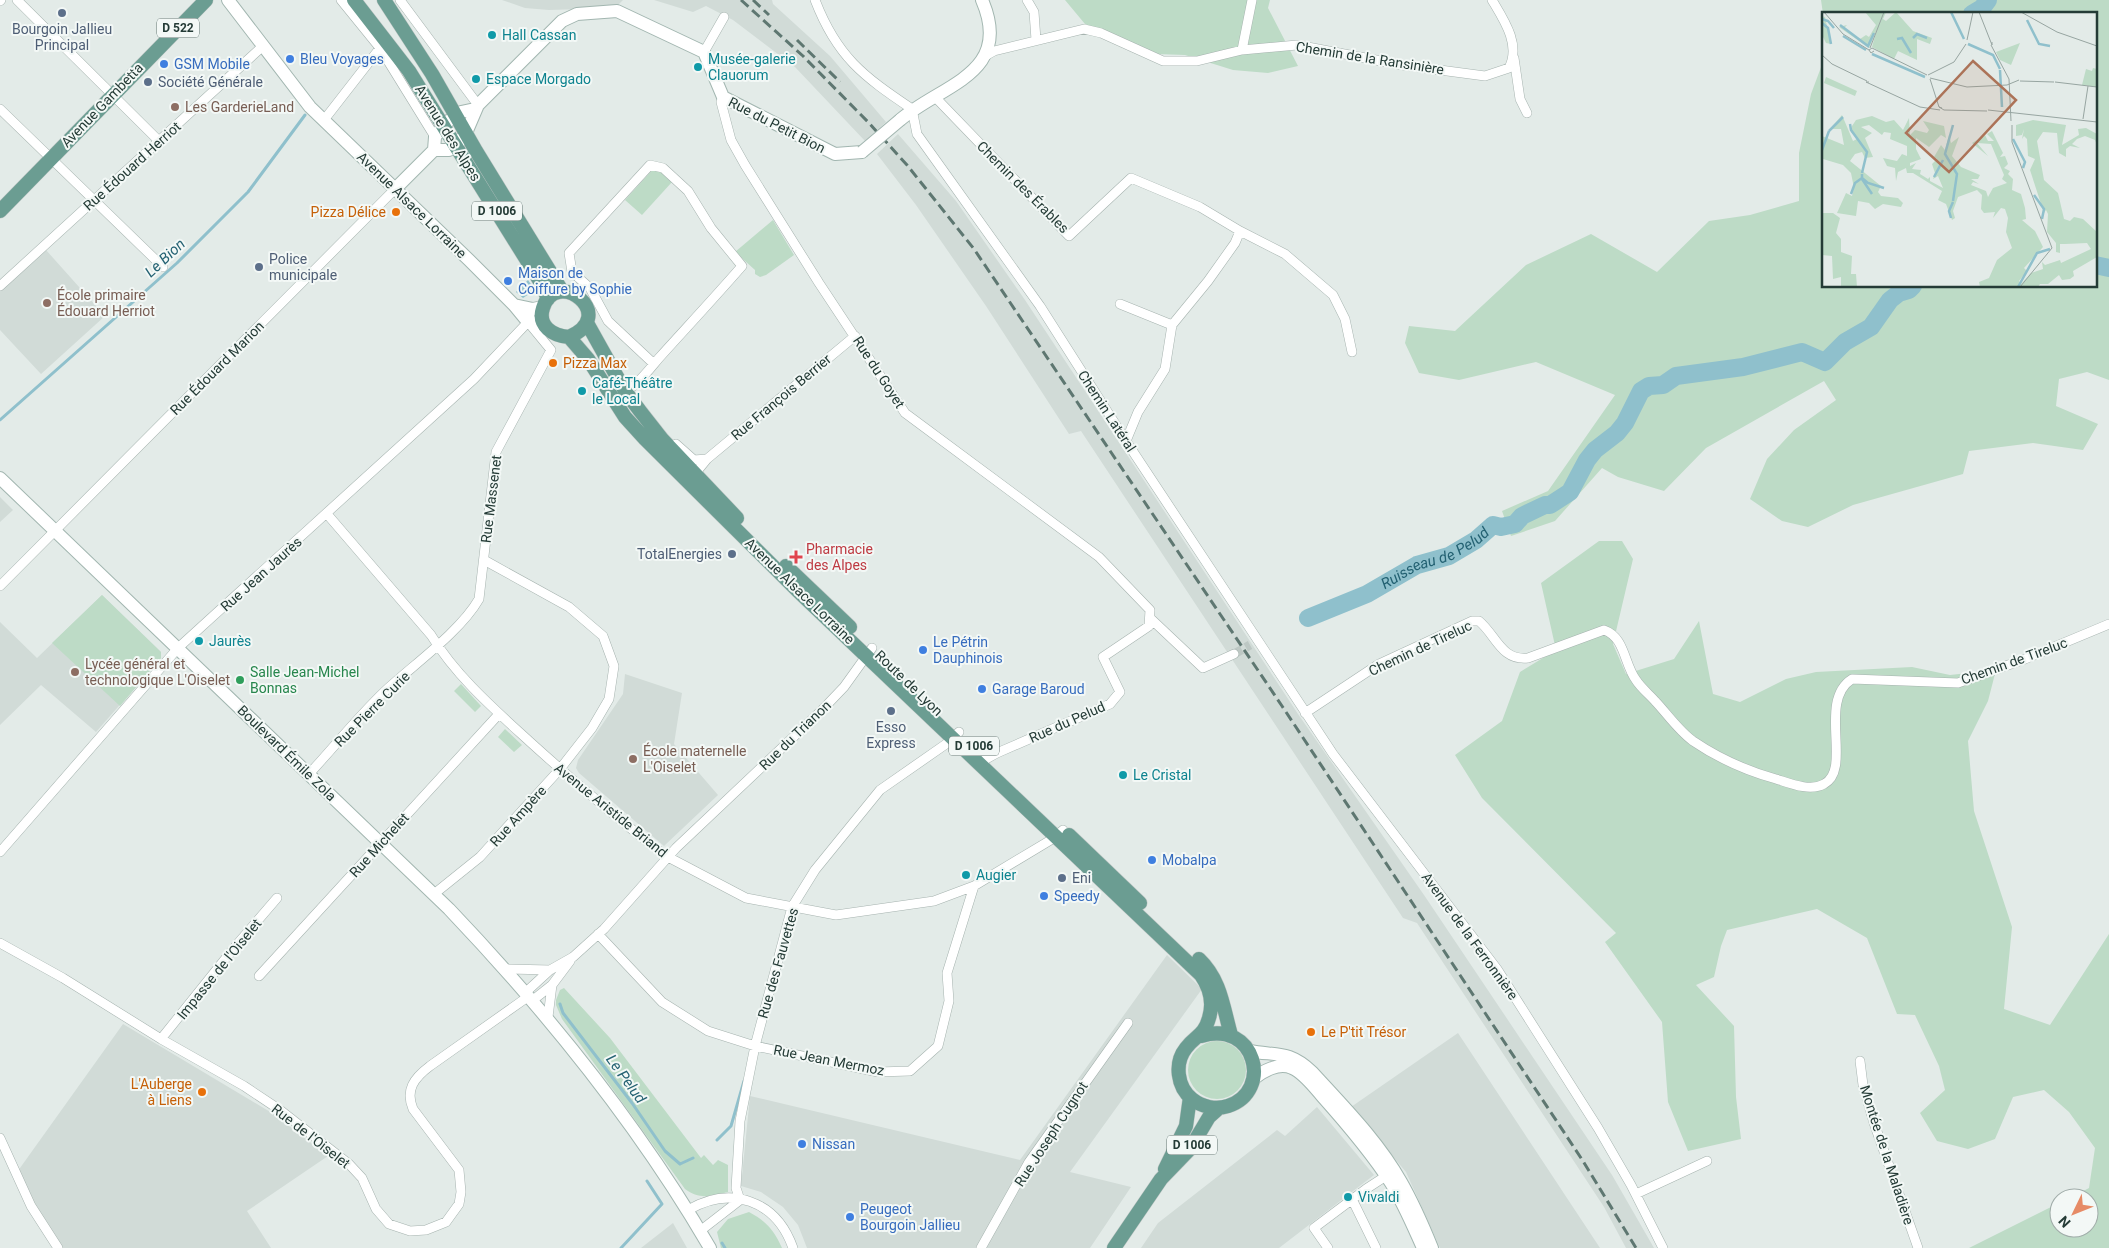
<svg xmlns="http://www.w3.org/2000/svg" width="2109" height="1248" viewBox="0 0 2109 1248" font-family="Roboto,sans-serif">
<style>
.built{fill:#d1dbd7}
.green{fill:#bddbc6}
.water{fill:#8fc0cc}
.lines{fill:none;stroke-linecap:round;stroke-linejoin:round}
.stream{stroke:#8fc0cc;stroke-width:3}
.river{stroke:#8fc0cc;stroke-width:18}
.street-tunnel{stroke:#bdc8c4;stroke-width:9;stroke-dasharray:9 4.5;stroke-linecap:butt}
.street-casing{stroke:#a6b3af;stroke-width:10}
.secondary-casing{stroke:#a2b6b0;stroke-width:14}
.primary-casing{stroke:#c2c8c7;stroke-width:15}
.street{stroke:#fff;stroke-width:9}
.secondary{stroke:#fff;stroke-width:12}
.primary{stroke:#6b9d92;stroke-width:14}
.rail{stroke:#5e7771;stroke-width:3;stroke-dasharray:10 5;stroke-linecap:butt}
.secondary-bridge-casing{stroke:#a2b6b0;stroke-width:14;stroke-linecap:butt}
.secondary-bridge{stroke:#fff;stroke-width:12}
.service-dot{fill:#5c6f8a;stroke:#f3f8f6;stroke-width:2}
.culture-dot{fill:#0f9aa8;stroke:#f3f8f6;stroke-width:2}
.shop-dot{fill:#3f7fe0;stroke:#f3f8f6;stroke-width:2}
.education-dot{fill:#8d6e63;stroke:#f3f8f6;stroke-width:2}
.food-dot{fill:#e8710a;stroke:#f3f8f6;stroke-width:2}
.health-dot{fill:#e0444e;stroke:#f3f8f6;stroke-width:2}
.leisure-dot{fill:#2e9e5b;stroke:#f3f8f6;stroke-width:2}
.labels{text-anchor:middle;dominant-baseline:central;stroke-width:4;stroke-linejoin:round;paint-order:stroke}
.shield{fill:#f3f8f6;stroke:#627470;stroke-width:1}
.shield-label{font-size:12px;font-weight:bold;fill:#243b36}
.service-label{font-size:14px;fill:#4e5e75;stroke:#f3f8f6;text-anchor:start}
.culture-label{font-size:14px;fill:#0d838f;stroke:#f3f8f6;text-anchor:start}
.street-label{font-size:14px;fill:#243b36;stroke:#f3f8f6}
.shop-label{font-size:14px;fill:#366cbe;stroke:#f3f8f6;text-anchor:start}
.education-label{font-size:14px;fill:#785e54;stroke:#f3f8f6;text-anchor:start}
.food-label{font-size:14px;fill:#c56008;stroke:#f3f8f6;text-anchor:end}
.health-label{font-size:14px;fill:#be3a42;stroke:#f3f8f6;text-anchor:start}
.leisure-label{font-size:14px;fill:#27864d;stroke:#f3f8f6;text-anchor:start}
.water-label{font-size:15px;font-style:italic;fill:#236172;stroke:#f3f8f6}
.inset-river{fill:none;stroke:#8fc0cc;stroke-width:2.5}
.inset-road{fill:none;stroke:#97a5a1;stroke-width:1}
.view{fill:#ac7358;fill-opacity:0.15;stroke:#ac7358;stroke-width:2.5}
.inset-edge{fill:none;stroke:#243b36;stroke-width:2.5}
</style>
<rect width="100%" height="100%" fill="#e3ebe8"/>
<path class="built" d="M502,0H623L615,8L549,10L525,8Z
M654,0H772L773,4L830,56L886,122L865,141L795,67L733,20L706,6L693,12Z
M898,134L956,201L1025,300L1298,714L1424,895L1612,1175L1654,1248H1626L1604,1207L1417,923L1403,918L1081,431L1069,434L986,306L916,205L877,154Z
M46,250L105,316L41,374L0,330V291Z
M0,497L13,510L0,522Z
M102,595L161,652V658L96,732L41,685L0,725V622L37,658Z
M625,674L682,693L674,744L718,795L664,846L579,773L576,768L578,760L623,694Z
M1167,955L1202,989L1070,1172L1131,1187L1090,1248H807L798,1225L783,1207L761,1192L741,1186L750,1096L1020,1160Z
M123,1024L272,1113L328,1156L247,1211L271,1248H57L15,1175Z
M1458,1033L1600,1248H1440L1406,1172L1351,1107Z
M1317,1107L1374,1175L1279,1248H1141L1158,1223L1277,1130L1285,1136Z
M673,1223L687,1248H641Z"/>
<path class="green" d="M1065,0H1270L1268,8L1298,66L1268,73L1233,70L1185,55L1157,54L1085,24Z
M1821,0H2109V380L2087,372L2059,379L2056,406L2098,424L2083,450L2033,443L1969,451L1963,474L1853,505L1808,527L1782,521L1750,499L1767,459L1794,430L1836,400L1824,381L1706,448L1664,491L1618,477L1602,468L1555,521L1511,536L1502,511L1548,491L1615,395L1536,362L1459,380L1419,373L1405,343L1409,326L1455,331L1526,265L1591,234L1657,272L1709,221L1750,215L1799,201V153L1811,94L1823,62V286H2095V14H1823Z
M655,167L672,182L642,215L625,200Z
M773,220L794,255L766,275L760,277L755,274V270L735,252Z
M1599,541H1622L1633,559L1613,644L1626,674L1674,659L1699,621L1713,694L1740,702L1786,679L1816,672L1912,667L1950,675L1996,670L1988,701L1968,741L1974,811L2012,927L2004,1009L2050,1025L2109,934V1248H1969L2059,1203V1228H2089V1198H2070L2089,1188L2095,1148L2069,1112L2044,1090L2013,1097L1995,1139L1968,1149L1937,1141L1920,1113L1945,1090L1939,1066L1915,1015L1897,1014L1867,938L1817,909L1727,930L1721,946L1714,977L1696,985L1734,1026L1736,1097L1741,1139L1688,1151L1668,1102L1662,1022L1605,942L1616,933L1482,798L1455,755L1502,721L1520,672L1556,650L1541,583Z
M102,595L161,652V658L120,706L52,643Z
M461,684L481,706L475,712L454,691Z
M505,729L522,745L514,752L498,737Z
M564,988L610,1038L701,1158L704,1155L713,1165L718,1160L728,1165V1192C712,1196 699,1200 685,1189L562,1019L556,1005V1000L560,990Z
M1188 1070a29 29 0 1 1 58 0a29 29 0 1 1-58 0Z
M749,1212C766,1221 774,1230 782,1248H721L717,1232L728,1219Z"/>
<path class="water" d="M528,280L535,290L523,298L516,292Z"/>
<g class="lines">
<path class="stream" d="M0,420L177,263L248,192L305,115
M560,1004L563,1013L632,1103L665,1151L680,1164
M717,1140L731,1126L744,1081
M680,1164L693,1158
M722,1243L725,1248
M621,1248L662,1204L647,1181"/>
<g class="river">
<path d="M1972,14L1982,8L1988,0"/>
<path d="M2095,265L2109,268"/>
<path id="s1" d="M1308,618L1367,594L1417,565L1449,556L1476,540L1493,525L1501,527L1515,524L1522,516L1545,505H1550L1570,492L1587,460L1595,450L1617,433L1625,423L1641,391L1649,386L1663,385L1676,376L1743,367L1802,352L1825,362L1845,342L1871,327L1890,300L1899,293L1909,290L1913,286"/>
</g>
<path class="street-tunnel" d="M1234,654L1250,645"/>
<g class="street-casing">
<path id="street" d="M17,0L159,141
M341,0L380,48L435,137
M400,0L478,105
M815,0C837,57 863,76 912,109L917,134L1040,306L1126,441L1333,754L1497,969L1598,1128L1631,1185L1663,1248
M1027,0L1034,12L1036,40
M0,1L1,0
M1242,50L1252,0
M704,52L724,17
M987,55L994,51L1084,29L1101,33L1163,61H1197L1242,50L1297,45L1402,65L1485,76L1509,68C1521,45 1504,20 1492,0
M1514,58L1520,99L1527,113
M723,97L721,102L731,140L745,165L819,283L905,413L1099,557L1150,610L1149,626L1103,657L1120,692L1110,704L997,753L979,763
M935,97L1069,236L1131,178L1200,207L1240,231L1235,243L1208,281L1172,325L1165,369L1138,412L1126,441
M0,109L163,267
M324,120L380,48
M1240,231L1285,254L1333,295L1345,319L1352,352
M0,286L263,46
M1120,304L1172,325
M607,382C611,388 619,393 627,390C637,386 652,366 659,358C687,327 715,297 742,266L711,228L688,191L663,168L650,165L569,253L572,272L590,288L608,321L654,364
M676,444L694,460L707,459
M690,470H698L707,459L855,336
M327,514L431,635C456,676 494,709 529,741C571,779 613,815 658,850L668,857L746,898L836,915L934,901L974,886L1054,838L1063,830
M0,586L396,188
M1150,618L1203,668L1234,654
M1305,713L1379,664L1472,621H1479C1496,635 1501,661 1528,658L1604,630C1625,637 1624,664 1636,680C1641,688 1650,695 1656,702C1668,715 1679,731 1693,741C1718,758 1747,771 1776,779C1789,783 1810,792 1824,784C1853,769 1817,701 1852,679L1958,683L2025,659L2109,624
M309,774C334,747 357,718 384,692C413,665 460,632 479,599L496,452L551,350L528,322
M0,852L178,648L474,379L528,322L530,316
M434,894L480,857L560,769L592,728L609,699L614,666L603,636L569,607L484,560
M598,934L662,1002L708,1031L755,1046L878,1072L910,1071L938,1046L949,1001L947,973L974,886
M0,943L63,978L161,1039L244,1086L280,1110L349,1164L362,1178L376,1209L389,1224L410,1231L426,1230L446,1222L459,1204L461,1192L459,1170L413,1109C405,1090 414,1078 430,1066L529,996
M506,969L550,970
M259,976L499,714
M526,992L550,970L573,957L604,929L676,848L822,710L844,687L872,648
M533,1000L552,985L570,961
M548,1017L552,985
M161,1039L234,948L277,898
M1860,1061L1863,1085L1874,1123L1918,1248
M0,1138L31,1206L58,1248
M1636,1194L1707,1161
M1352,1199L1376,1248
M740,1200L736,1188L740,1121L755,1046L792,907L815,870L880,790L946,744L959,732
M688,1210C731,1185 776,1200 793,1248
M700,1231L740,1200
M981,1248L1029,1162L1128,1023
M1328,1248L1314,1228L1366,1189L1386,1176"/>
</g>
<g class="secondary-casing">
<path id="secondary" d="M228,0L310,107L469,260L514,305L528,322L544,324
M900,120C942,84 1014,74 982,0
M434,150H449L456,146L466,133L478,105L562,21L577,14L617,11L704,52L723,97L835,154L862,152
M396,188L434,150L435,137L443,125L461,112L475,109
M514,305L533,309L543,307
M0,478L449,909C548,1013 638,1124 710,1248
M1249,1051C1277,1056 1289,1050 1312,1072C1343,1106 1378,1141 1401,1182C1413,1203 1423,1226 1432,1248
M1253,1079C1263,1071 1279,1062 1292,1068C1304,1073 1314,1087 1322,1096C1347,1124 1371,1152 1391,1183C1404,1204 1413,1226 1423,1248"/>
</g>
<g class="primary-casing">
<path id="primary" d="M354,0L409,71L541,283L548,299
M384,0L432,74L476,151L562,291
M0,211L206,0
M587,323L625,391L640,411L662,439L737,518
M569,337C620,315 556,266 543,308C537,326 553,336 569,337L588,359L625,417L645,439L798,591L1201,975C1210,988 1214,1002 1209,1018C1204,1036 1196,1035 1186,1048C1174,1063 1177,1087 1192,1099C1202,1107 1216,1110 1228,1106C1274,1091 1255,1019 1201,1036
M786,566L850,627
M1069,835L1140,903
M1199,959C1221,980 1223,1007 1231,1035
M1165,1169L1186,1126L1190,1097
M1114,1248L1161,1179L1190,1149L1209,1117L1219,1108"/>
</g>
<use href="#street" class="street"/>
<use href="#secondary" class="secondary"/>
<use href="#primary" class="primary"/>
<path class="rail" d="M741,0L803,56L868,122L907,165L974,249L1282,706L1583,1161L1636,1248
M753,0L769,15
M797,40L840,82"/>
<g class="secondary-bridge-casing">
<path id="secondary-bridge" d="M862,152L900,120"/>
</g>
<use href="#secondary-bridge" class="secondary-bridge"/>
</g>
<g class="service-dot">
<circle cx="62" cy="13" r="5"/>
<circle cx="148" cy="82" r="5"/>
<circle cx="259" cy="267" r="5"/>
<circle cx="732" cy="554" r="5"/>
<circle cx="891" cy="711" r="5"/>
<circle cx="1062" cy="878" r="5"/>
</g>
<g class="culture-dot">
<circle cx="492" cy="35" r="5"/>
<circle cx="698" cy="67" r="5"/>
<circle cx="476" cy="79" r="5"/>
<circle cx="582" cy="391" r="5"/>
<circle cx="199" cy="641" r="5"/>
<circle cx="1123" cy="775" r="5"/>
<circle cx="966" cy="875" r="5"/>
<circle cx="1348" cy="1197" r="5"/>
</g>
<g class="shop-dot">
<circle cx="290" cy="59" r="5"/>
<circle cx="164" cy="64" r="5"/>
<circle cx="508" cy="281" r="5"/>
<circle cx="923" cy="650" r="5"/>
<circle cx="982" cy="689" r="5"/>
<circle cx="1152" cy="860" r="5"/>
<circle cx="1044" cy="896" r="5"/>
<circle cx="802" cy="1144" r="5"/>
<circle cx="850" cy="1217" r="5"/>
</g>
<g class="education-dot">
<circle cx="175" cy="107" r="5"/>
<circle cx="47" cy="303" r="5"/>
<circle cx="75" cy="672" r="5"/>
<circle cx="633" cy="759" r="5"/>
</g>
<g class="food-dot">
<circle cx="396" cy="212" r="5"/>
<circle cx="553" cy="363" r="5"/>
<circle cx="1311" cy="1032" r="5"/>
<circle cx="202" cy="1092" r="5"/>
</g>
<path class="health-dot" d="M793.5 549.5h5v5h5v5h-5v5h-5v-5h-5v-5h5z"/>
<circle class="leisure-dot" cx="240" cy="680" r="5"/>
<g class="labels">
<g class="shield">
<rect x="157" y="18.5" width="42" height="19" rx="4"/>
<rect x="472" y="201.5" width="50" height="19" rx="4"/>
<rect x="949" y="736.5" width="50" height="19" rx="4"/>
<rect x="1167" y="1135.5" width="50" height="19" rx="4"/>
</g>
<g class="shield-label">
<text x="178" y="28">D 522</text>
<text x="497" y="211">D 1006</text>
<text x="974" y="746">D 1006</text>
<text x="1192" y="1145">D 1006</text>
</g>
<g class="service-label">
<text x="62" y="29" text-anchor="middle">Bourgoin Jallieu<tspan x="62" dy="16">Principal</tspan></text>
<text x="158" y="82">Société Générale</text>
<text x="269" y="259">Police<tspan x="269" dy="16">municipale</tspan></text>
<text x="722" y="554" text-anchor="end">TotalEnergies</text>
<text x="891" y="727" text-anchor="middle">Esso<tspan x="891" dy="16">Express</tspan></text>
<text x="1072" y="878">Eni</text>
</g>
<g class="culture-label">
<text x="502" y="35">Hall Cassan</text>
<text x="708" y="59">Musée-galerie<tspan x="708" dy="16">Clauorum</tspan></text>
<text x="486" y="79">Espace Morgado</text>
<text x="592" y="383">Café-Théâtre<tspan x="592" dy="16">le Local</tspan></text>
<text x="209" y="641">Jaurès</text>
<text x="1133" y="775">Le Cristal</text>
<text x="976" y="875">Augier</text>
<text x="1358" y="1197">Vivaldi</text>
</g>
<g class="street-label">
<text transform="translate(1370 58) rotate(9)">Chemin de la Ransinière</text>
<text transform="translate(102 105) rotate(-46)">Avenue Gambetta</text>
<text transform="translate(777 125) rotate(27)">Rue du Petit Bion</text>
<text transform="translate(448 133) rotate(58)">Avenue des Alpes</text>
<text transform="translate(132 166) rotate(-42)">Rue Édouard Herriot</text>
<text transform="translate(1023 187) rotate(45)">Chemin des Érables</text>
<text transform="translate(412 205) rotate(44)">Avenue Alsace Lorraine</text>
<text transform="translate(217 368) rotate(-45)">Rue Édouard Marion</text>
<text transform="translate(879 372) rotate(57)">Rue du Goyet</text>
<text transform="translate(781 397) rotate(-40)">Rue François Berrier</text>
<text transform="translate(1107 411) rotate(57)">Chemin Latéral</text>
<text transform="translate(491 499) rotate(-83)">Rue Massenet</text>
<text transform="translate(261 574) rotate(-42)">Rue Jean Jaurès</text>
<text transform="translate(800 591) rotate(44)">Avenue Alsace Lorraine</text>
<text transform="translate(1420 648) rotate(-25)">Chemin de Tireluc</text>
<text transform="translate(2014 661) rotate(-20)">Chemin de Tireluc</text>
<text transform="translate(909 683) rotate(44)">Route de Lyon</text>
<text transform="translate(372 709) rotate(-45)">Rue Pierre Curie</text>
<text transform="translate(1067 722) rotate(-24)">Rue du Pelud</text>
<text transform="translate(795 735) rotate(-44)">Rue du Trianon</text>
<text transform="translate(287 753) rotate(44)">Boulevard Émile Zola</text>
<text transform="translate(611 810) rotate(39)">Avenue Aristide Briand</text>
<text transform="translate(518 816) rotate(-48)">Rue Ampère</text>
<text transform="translate(379 845) rotate(-48)">Rue Michelet</text>
<text transform="translate(1470 936) rotate(54)">Avenue de la Ferronnière</text>
<text transform="translate(778 963) rotate(-74)">Rue des Fauvettes</text>
<text transform="translate(219 969) rotate(-51)">Impasse de l'Oiselet</text>
<text transform="translate(829 1060) rotate(11)">Rue Jean Mermoz</text>
<text transform="translate(1051 1134) rotate(-57)">Rue Joseph Cugnot</text>
<text transform="translate(311 1136) rotate(38)">Rue de l'Oiselet</text>
<text transform="translate(1887 1155) rotate(72)">Montée de la Maladière</text>
</g>
<g class="shop-label">
<text x="300" y="59">Bleu Voyages</text>
<text x="174" y="64">GSM Mobile</text>
<text x="518" y="273">Maison de<tspan x="518" dy="16">Coiffure by Sophie</tspan></text>
<text x="933" y="642">Le Pétrin<tspan x="933" dy="16">Dauphinois</tspan></text>
<text x="992" y="689">Garage Baroud</text>
<text x="1162" y="860">Mobalpa</text>
<text x="1054" y="896">Speedy</text>
<text x="812" y="1144">Nissan</text>
<text x="860" y="1209">Peugeot<tspan x="860" dy="16">Bourgoin Jallieu</tspan></text>
</g>
<g class="education-label">
<text x="185" y="107">Les GarderieLand</text>
<text x="57" y="295">École primaire<tspan x="57" dy="16">Édouard Herriot</tspan></text>
<text x="85" y="664">Lycée général et<tspan x="85" dy="16">technologique L'Oiselet</tspan></text>
<text x="643" y="751">École maternelle<tspan x="643" dy="16">L'Oiselet</tspan></text>
</g>
<g class="food-label">
<text x="386" y="212">Pizza Délice</text>
<text x="563" y="363" text-anchor="start">Pizza Max</text>
<text x="1321" y="1032" text-anchor="start">Le P'tit Trésor</text>
<text x="192" y="1084">L'Auberge<tspan x="192" dy="16">à Liens</tspan></text>
</g>
<g class="health-label">
<text x="806" y="549">Pharmacie<tspan x="806" dy="16">des Alpes</tspan></text>
</g>
<g class="leisure-label">
<text x="250" y="672">Salle Jean-Michel<tspan x="250" dy="16">Bonnas</tspan></text>
</g>
<g class="water-label">
<text transform="translate(165 258) rotate(-43)">Le Bion</text>
<text stroke="none"><textPath href="#s1" startOffset="141">Ruisseau de Pelud</textPath></text>
<text transform="translate(626 1079) rotate(54)">Le Pelud</text>
</g>
</g>
<g transform="translate(1822 12)">
<rect width="275" height="275" fill="#e3ebe8"/>
<path d="M43,0H64L61,7L64,9L74,0L91,19L110,26L108,32L95,27V48L76,39L72,47L50,35L55,17L47,36L17,15L25,13L22,16L34,26L38,27L44,23L47,25L54,13ZM0,4L3,5L9,32L4,31L0,23ZM198,31L189,53L178,48L174,40ZM271,56L275,57V75L260,73L264,57L270,59ZM4,65L35,79L33,84L2,71ZM20,103L31,129L35,127L29,120L30,114L34,108L50,104L64,110L72,108L81,118L87,106L88,123L93,118L105,121L107,118L101,109L122,114L124,126L119,123L107,135L94,126V137L99,147L88,151V154L94,151L90,157L99,158L98,162L106,167L108,165V169L121,176L116,164L111,167L113,161L110,152L115,147L112,145L119,133L123,138L127,123L129,131L137,125L130,144L139,155L158,163L156,167H149L157,172L151,170L149,173L164,179L166,185L171,176L185,171L180,167L182,163L169,132L155,131L166,144L150,131L163,123L166,129H172L165,122L170,119L181,141L178,145L183,144L186,152L182,156L188,159L186,162L191,167L190,178L199,182L203,196L204,207L200,208L213,219L221,235L202,256L205,259L197,269L199,272L209,261L221,257L220,250L223,253L238,248L239,251L269,237L265,231L243,232H238V241L234,240V231L225,220L226,202L224,198L222,201L208,158L213,147L206,144L205,127L202,124L200,127L202,117L200,123L194,124V113L211,108L244,113L240,133L257,123L256,117L264,116L275,122V133L273,128L263,124L255,127L250,132L258,136L248,134L244,137V145L237,141L235,121L221,120L215,129L222,168L236,181L242,207L248,209L252,205L261,207L275,220V245L251,259L252,264L248,267L240,268L237,263L226,272H218L216,275H158L157,270L167,266L175,248L190,236L184,220L186,206L183,197L179,196L171,206L173,200L162,201L159,197L160,183L155,178L136,185L131,199L133,206L130,208L124,192L116,188L120,179L91,161H85L84,156L76,160L74,169L73,156L65,154L61,146L75,149L80,142L85,144V134L68,127L69,121L62,120L60,123L47,113L39,115L50,121L43,126L51,145L43,146L40,140L33,142L28,149L59,174L56,180L59,184L76,186L81,191L79,195L61,192L53,197L47,191L36,189L34,204L15,201L24,181L30,184L32,176L29,161L21,153L1,147L0,124L22,133L19,117H8ZM0,201H11L18,206L14,221L19,227V240L30,244L29,262H34L35,275H19V265L11,267L10,244L0,243Z" fill="#bddbc6"/>
<path class="inset-river" d="M129,0L142,27M0,7L6,9L12,16M205,8L217,32L228,34M0,11L6,16L9,32M18,13L46,34L52,21M21,24L44,38M91,26L95,22L105,26M75,27L80,26L89,41M146,32L171,43L178,57M50,42L103,65M178,58L180,95M28,112L29,118L45,140L40,161M131,113L123,142L135,162L131,189M7,119L21,105M191,127L203,150L201,156M0,138L7,119M40,162V166L46,171L62,176M112,165L121,148M40,167L50,182M29,182L33,171L40,166M212,183L222,197L220,207M129,206L127,199L131,190M196,275L215,241L228,237"/>
<path class="inset-road" d="M2,0L21,22L47,38M157,0L170,33V30M199,0L235,20L275,34M145,28L151,0M169,33L187,67L189,109M48,36L62,0M52,39L49,41L47,38L50,36L105,63M0,43L10,52L45,69M106,63L132,50L144,32M108,66L145,75L185,73L197,68M108,67L117,95M198,69L232,70M47,70H44L98,95L118,98M233,70L275,75M120,96L117,95L122,98L165,99M166,98L275,110M261,107L266,74M190,113V130L230,236L198,275"/>
<path class="view" d="M151,49L194,88L127,160L84,121Z"/>
<rect width="275" height="275" class="inset-edge"/>
</g>
<g transform="translate(2074 1213) rotate(227)"><circle r="24" fill="#f3f8f6" stroke="#a0aca9"/>
<path d="M0-4L9 19L0 12L-9 19Z" fill="#e68b66"/>
<text y="-8" font-size="14" font-weight="bold" text-anchor="middle" fill="#243b36">N</text>
</g>
</svg>
